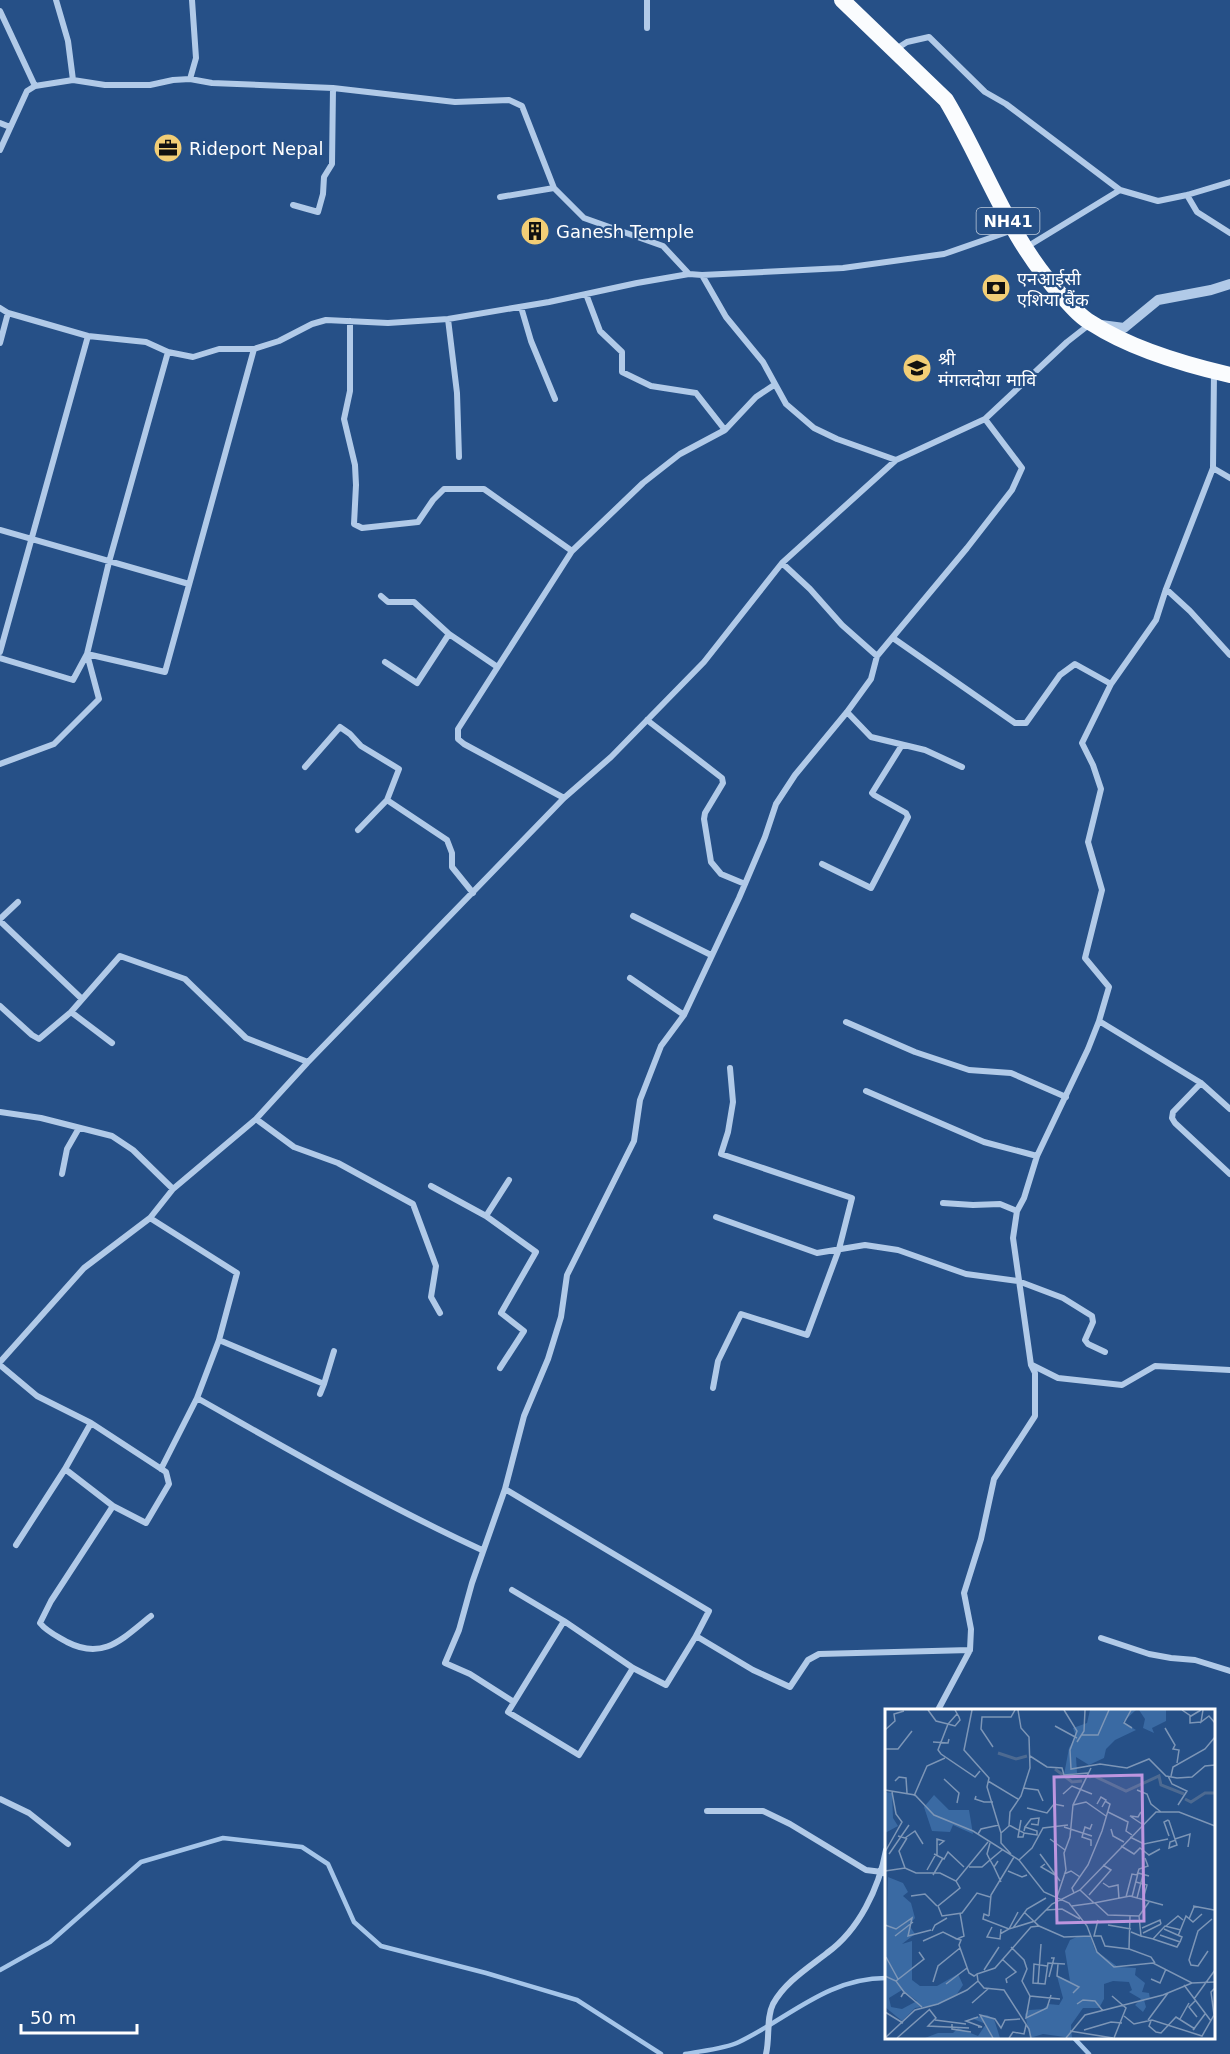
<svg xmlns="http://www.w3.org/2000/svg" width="1230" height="2054" viewBox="0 0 1230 2054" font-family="'DejaVu Sans','Noto Sans Devanagari',sans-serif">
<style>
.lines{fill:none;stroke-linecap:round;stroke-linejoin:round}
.stream{stroke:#a5c5e9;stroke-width:4.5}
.minor{stroke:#b1cae8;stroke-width:6}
.tertiary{stroke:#b1cae8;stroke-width:10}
.trunk{stroke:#fafcfe;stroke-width:16}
.labels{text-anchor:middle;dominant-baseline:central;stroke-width:4.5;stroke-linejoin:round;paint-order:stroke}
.shield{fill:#265087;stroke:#becadb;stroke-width:1.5}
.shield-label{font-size:16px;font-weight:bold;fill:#fff}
.poi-label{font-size:18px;fill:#fff;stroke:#265087;text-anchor:start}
.inset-river{fill:none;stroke:#4d6a91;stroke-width:3}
.inset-road{fill:none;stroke:#7d96b7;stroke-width:1.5}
.view{fill:#bd96df;fill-opacity:0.15;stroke:#bd96df;stroke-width:3}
.inset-edge{fill:none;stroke:#fff;stroke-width:3}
</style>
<rect width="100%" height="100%" fill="#265087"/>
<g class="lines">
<path class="stream" d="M0,1970L50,1942L141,1862L223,1838L302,1847L328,1864L354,1922L381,1946L486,1973L577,2000L661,2054
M1074,2038L1089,2054
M685,2054C700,2051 725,2049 739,2042C789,2018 827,1978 886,1978"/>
<path class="minor" d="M56,0L68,41L73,80
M647,0V28
M0,11L35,86
M896,49L907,42L929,37L985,92L1006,104L1120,190L1158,201L1187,195L1230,182
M190,79L196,58L192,0
M0,123L10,127
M0,150L27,91L35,86L73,80L105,85H150L173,80L190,79L212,83L333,88L455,102L509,100L522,106L554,188L584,218L663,246L689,274
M1187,195L1197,212L1230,233
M500,197L554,188
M293,205L318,212L323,194L324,177L332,164L333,88
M1025,248L1120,190
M586,294L600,331L622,352V372L651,386L696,393L725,430
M521,307L531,341L555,399
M0,308L8,313L88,336L146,342L168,352L193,357L219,349H254L279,341L312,324L326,320L388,323L448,319L549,302L637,283L689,274L702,275
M448,319L457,393L459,457
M350,321V391L344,419L355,465L356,485L354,524L362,528L418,522L433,500L444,489H484L572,551
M0,343L8,313
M896,460L837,439L814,428L786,404L763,362L726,317L702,275L843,268L944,254L1013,230
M1213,468L1230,478
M0,530L189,584
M782,563L810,589L842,625L877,656
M1166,589L1190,611L1230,655
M381,596L388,602H414L449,634L496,666
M893,638L1015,723H1026L1060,675L1075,664L1111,684
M0,652L88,336
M0,658L73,680L87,654L109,562L168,352
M385,662L417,683L449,634
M847,712L871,737L925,750L962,767
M647,720L722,778L723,783L705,813L704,819L711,862L721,874L745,884
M0,764L54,744L99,699L87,654L165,672L254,349
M305,767L340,727L350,734L361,746L399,769L387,800L447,840L452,853V867L473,893
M564,798L464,744L458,739V729L572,551L643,483L680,454L725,430L756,397L774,385
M358,830L387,800
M822,864L871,888L908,817L906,813L874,795L872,793L902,745
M633,916L711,955
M0,919L18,902
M0,921L82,999
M630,978L684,1015
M0,1006L32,1035L39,1039L71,1012L120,956L185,979L246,1038L308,1062
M71,1012L112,1043
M1099,1021L1201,1083L1230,1109
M846,1022L915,1052L969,1070L1011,1073L1066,1097
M1201,1083L1173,1112L1172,1118L1175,1123L1230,1174
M866,1091L984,1142L1037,1156
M0,1112L41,1118L112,1136L133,1150L173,1189
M256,1119L294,1147L338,1163L413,1204L436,1266L431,1297L440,1313
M62,1174L67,1149L79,1128
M431,1186L486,1216L536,1252L501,1313L524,1331L500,1368
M943,1203L973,1205L1000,1204L1017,1211
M486,1216L509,1180
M716,1217L817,1253L865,1245L898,1250L966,1274L1018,1281L1063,1298L1092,1316L1093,1322L1085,1340L1088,1344L1105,1352
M150,1218L237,1273L219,1340L197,1398C291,1451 384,1505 482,1550
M219,1340L324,1384L334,1351
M0,1362L84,1268L150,1218L173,1189L256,1119L308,1062L564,798L611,757L704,662L782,563L896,460L985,419L1067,342L1090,324
M0,1365L37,1396L91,1423L166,1472L169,1484L146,1523L113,1506L65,1469L16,1545
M1032,1365L1058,1378L1122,1385L1155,1366L1230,1370
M713,1388L718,1361L741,1314L807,1335L839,1249L852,1198L721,1154L728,1132L733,1102L730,1068
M320,1394L324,1384
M65,1469L91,1423
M161,1469L197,1398
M505,1489L709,1611L696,1636L753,1670L790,1687L808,1660L819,1654L970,1650
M113,1506L51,1601L40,1623C47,1632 57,1636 67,1642C104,1661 123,1638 151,1616
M512,1590L564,1621L633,1668L666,1685L696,1636
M564,1621L508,1712L579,1755L633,1668
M1101,1638L1149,1654L1171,1658L1195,1660L1230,1671
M514,1702L470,1674L445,1663L459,1630L472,1583L505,1489L524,1416L548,1359L561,1317L567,1275L634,1141L640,1100L661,1046L684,1015L739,898L765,837L776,804L795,775L847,712L871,679L877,656L967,548L1012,490L1022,468L985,419
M938,1710L970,1650L971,1629L964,1593L981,1539L994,1479L1035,1416V1373L1031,1365L1013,1238L1017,1211L1024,1198L1037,1156L1088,1049L1099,1021L1109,987L1085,958L1102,890L1088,842L1101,789L1093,765L1082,743L1111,684L1156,620L1166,589L1213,468L1214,372
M0,1799L29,1813L68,1844
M707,1811H763L790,1824L866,1870L882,1872L886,1874
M766,2054C770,2038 766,2018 773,2004C785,1982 808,1968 827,1953C859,1930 879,1888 886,1850"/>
<path class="tertiary" d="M1101,325L1124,328L1158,300L1211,290L1230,284"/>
<path class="trunk" d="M842,0L946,100C985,165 1009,240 1062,296C1071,306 1081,318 1093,324C1130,348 1187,365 1230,375"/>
</g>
<defs>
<g id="office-disc" transform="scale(1.5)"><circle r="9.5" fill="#f2ce76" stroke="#265087"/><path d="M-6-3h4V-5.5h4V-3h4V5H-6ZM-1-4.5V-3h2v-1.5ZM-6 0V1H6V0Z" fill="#111"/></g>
<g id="building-disc" transform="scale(1.5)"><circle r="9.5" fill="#f2ce76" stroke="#265087"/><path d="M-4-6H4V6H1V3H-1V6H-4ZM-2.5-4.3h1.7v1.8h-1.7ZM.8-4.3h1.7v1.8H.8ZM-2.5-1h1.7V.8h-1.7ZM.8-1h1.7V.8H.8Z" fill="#111"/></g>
<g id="bank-disc" transform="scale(1.5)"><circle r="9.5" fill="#f2ce76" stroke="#265087"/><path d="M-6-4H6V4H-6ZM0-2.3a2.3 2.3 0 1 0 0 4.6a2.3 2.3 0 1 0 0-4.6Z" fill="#111"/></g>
<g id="school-disc" transform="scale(1.5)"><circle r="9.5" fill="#f2ce76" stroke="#265087"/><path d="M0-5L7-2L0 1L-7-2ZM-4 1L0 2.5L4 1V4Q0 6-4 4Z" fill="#111"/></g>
</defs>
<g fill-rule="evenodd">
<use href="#office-disc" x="168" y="148"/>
<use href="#building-disc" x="535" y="231"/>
<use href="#bank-disc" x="996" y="288"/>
<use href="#school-disc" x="917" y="368"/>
</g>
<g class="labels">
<rect class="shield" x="976.5" y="208" width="63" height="26" rx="4.5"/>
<g class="shield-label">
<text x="1008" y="221">NH41</text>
</g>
<g class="poi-label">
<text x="189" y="148">Rideport Nepal</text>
<text x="556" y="231">Ganesh Temple</text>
<text x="1017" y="278">एनआईसी<tspan x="1017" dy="21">एशिया बैंक</tspan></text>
<text x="938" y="358">श्री<tspan x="938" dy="21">मंगलदोया मावि</tspan></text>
</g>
</g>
<g transform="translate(885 1709)">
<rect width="330" height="330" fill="#265087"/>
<path d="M205,1H251L238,13L251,21L230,31L221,40L219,49L204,56L191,48L192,64L179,66L184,39L191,27L188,19L202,14ZM254,1H281V12L267,19L269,24L258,19L260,10ZM0,83L7,84L8,109L13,117L0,124ZM49,86L64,101H84L88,125L68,116L65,123L47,122L39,98ZM3,168L18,174L23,183L18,187L26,194L30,209L24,216L30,225L17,235L27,232V271L35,277H52L73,265L78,276L72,285L52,296L30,299L17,312L0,298ZM17,281L32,292L17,300L6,298L4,289ZM194,227H205L210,241L233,258L251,259L250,266L260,274L257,283L264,284L265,290L259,291L261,298L258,303L250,296L256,290L244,283L247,281L244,273L228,272L219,275V290L214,299H198L186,316L187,329L158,325L145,329L140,305L144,301L159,300L163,295L174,296L178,289L172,267L185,272L180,242L185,231ZM102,306L109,310L115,329H40L53,324H68L73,319L93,327L101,315L86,309Z" fill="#3a6aa3" fill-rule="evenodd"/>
<path class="inset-river" d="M113,44L131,50L142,47M170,60L187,73L197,72M204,68L209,67L241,82L274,67L276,76L299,85M300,90L306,93L320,84H330"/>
<path class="inset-road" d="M43,1L51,12L63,15L53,41L56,45L90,68L95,62M70,1L74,8L75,11L70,17L63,15L72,5M87,1L79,41L104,69L102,78L116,124M179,1L192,22L185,41L186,60L215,55L242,59L264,50L281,67L292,69L307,68L320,57L330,56M246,1L239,14L247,19M297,1L306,7L316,1M318,1L316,13L324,7L330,14M305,7V14L316,13M170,17L192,29M280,19L290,36L288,40L294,41L292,54M0,21L10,12L9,5L19,2M196,26H213L224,1M48,33L63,34L64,30M192,33L199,22L200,1M108,38L96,20L97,8H126L130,1M0,40H13L27,22M145,47L162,58L177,59L179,66L203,64M283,67L287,75L302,82L293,96M286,67L288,58L320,40L330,28M59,70L74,84L72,94M10,72L14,68L21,69L22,84M103,72L133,90M138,79L153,81L158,92M0,81L30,86L49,106L88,122L134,151L159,183L184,194L202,217L212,243L229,258L268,254L307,274L330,273M252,81L262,85L266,95L276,103M178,85L187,77L207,85M29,87L42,57L60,49M91,87L90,90L99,93H108M212,95L216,88L221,91L217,98M188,96L201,93L221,107M142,99L162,104L169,95L179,97M223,103L243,113L241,122L247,126M256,103L253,108L245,107L257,115M136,111L133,128H138L139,124M283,111L284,112L292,136L284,139L285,133L291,131M283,111L279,113L284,127M124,116L139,124L152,126V122L140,118L139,122M140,118L146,110L154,109L153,116L146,115M179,118L207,127M226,120L228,127L239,133M93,125L96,120L114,116M13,127L20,129L30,122L38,135M245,128L259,135L283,130M165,130L180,141M290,130L305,125L303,138M105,134L102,145L105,151L117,141M206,137V131L197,128L200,118L205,120L207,115M236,137L249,145L255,139L264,146L275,140M0,143L17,113L11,105L7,83M4,145L24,116M49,145L59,150L63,143L79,158M126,145L116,134V124L124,117L125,103L136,87L145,59L144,28L136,19L133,1M155,145L175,172M52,146V130L59,132L54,136M134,151L147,139L158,119L183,116M113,152L109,158L116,173M160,155L156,158L170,166M84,158H97L105,151L109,158M20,159L14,142L22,129M42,161L51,145M0,162L20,159L31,164H55L71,172L75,179L53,197L57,207L77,204L92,184L105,188M123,162L137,168L142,166M179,165L186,162L195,168M48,166L58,149M71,172L103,133M251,173L262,176L258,190M218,174L224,178L233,176L234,190M189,184L187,179L203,156L217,122L225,95L220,92M204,186L226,161L218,156M26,187L40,185L52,197M172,188L181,161L179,144L185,128L188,96L206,59M241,188L247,165L252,166L254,160L263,157L260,149M247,188L253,164L264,167M252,189L258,166M209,194L245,187L278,196M210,194L223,206L254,207L264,193M187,197L209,194L195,181M308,197L329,201M161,201L177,200L195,210M139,203L154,217L179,228L206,227M75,204L79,227L72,230L76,231L74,236L84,264L89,267L92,265M104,207L99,205L98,210L124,220L150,212L167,195L195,181L271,103H294L330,117M104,207L106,186L129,148M245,207L244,240L266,248L270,254M304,210L309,198H314M213,211L209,227H216L220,237L244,240M0,216L11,220L27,209L23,227L46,221M223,216L246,220M281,217L293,207L298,211M107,218L102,228L115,230L116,220M128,219L142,200L161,189M257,219L275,211L276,215M279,220L297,228L295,233M47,222L50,216L62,209M246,223L256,227L254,207M258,224L276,215M115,225L124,220L133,203M10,227L28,213M256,227L268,230L280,217L296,221M293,227L301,207L308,213L317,205M268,230L292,238L295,233L275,226M38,232L58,223L72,230M126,238L139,251L142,260L137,272L145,287L175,290M323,242L313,257L306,256L304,251L313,222L327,210M1,248L13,270M117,250L131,263L121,270L122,274M173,255L172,267L194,278L188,284M162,257L149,255L148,274L160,275L163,254L180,255M99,261L114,238M0,267L11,272L19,283M164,268L169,249H166M266,270L275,274L281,260M11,272L39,250L34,243M93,272L99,279L119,281L144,320L146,329M48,273L53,257L75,239M61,275L82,259M153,275L156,235M299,276L326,312M145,287L141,309L162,299L166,286M227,287L241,299L229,329M16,288L19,283L37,298M309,290L330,261M310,292L304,298L312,308M87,294L104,279M192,295L198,291L210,292L218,302M44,300L51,309L43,317L84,319M0,303L18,314M239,307L249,315L267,311L317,327L329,306L326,283L330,279M93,308L81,312L97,318H93M295,310L304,294M50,311L81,315M263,311L283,284M266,312L264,317L271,323L276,324L291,308L310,320M67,315V320L86,323M199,321L226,313L237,314M308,321L320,305M185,322L228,329M0,329L30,301L53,295L82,281L93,272L92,265L110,259L146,218L154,217M12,329L45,300M108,329L95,306L110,310L116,319L120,311L135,310M124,329L128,323L139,325L141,316M181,329L200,306L278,286L307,274"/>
<path class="view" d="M257,66L259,212L172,214L169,68Z"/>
<rect width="330" height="330" class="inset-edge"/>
</g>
<path d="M21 2024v9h116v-9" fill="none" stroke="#ffffff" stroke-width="3"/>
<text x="30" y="2024" font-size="18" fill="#ffffff" stroke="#265087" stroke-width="4.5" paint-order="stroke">50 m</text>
</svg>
